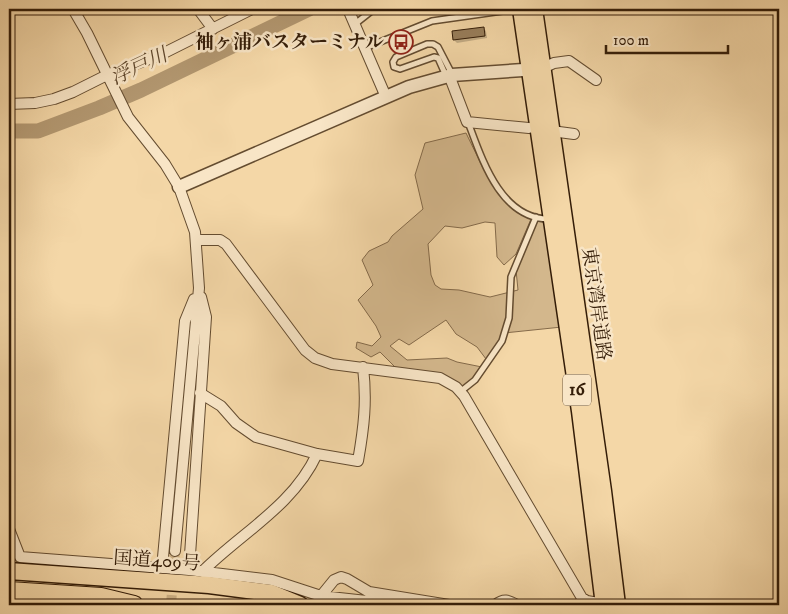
<svg xmlns="http://www.w3.org/2000/svg" width="788" height="614" viewBox="0 0 788 614" font-family="'IM FELL DW Pica','Noto Serif JP',serif">
<style>
.green{fill:#d3b78c;stroke:#846a4a}
.shadow{fill:#0003}
.lines{fill:none;stroke-linecap:round;stroke-linejoin:round}
.river{stroke:#b39871;stroke-width:15}
.building{fill:#987e5b;stroke:#341d08}
.minor-tunnel{stroke:#ceb287;stroke-width:10;stroke-dasharray:10 5;stroke-linecap:butt}
.service-casing{stroke:#644c30;stroke-width:8}
.minor-casing{stroke:#644c30;stroke-width:12}
.tertiary-casing{stroke:#644c30;stroke-width:15}
.trunk-casing{stroke:#341d08;stroke-width:19}
.motorway-casing{stroke:#341d08;stroke-width:20}
.service{stroke:#f8e5c6;stroke-width:5}
.minor{stroke:#f8e5c6;stroke-width:10}
.tertiary{stroke:#f8e5c6;stroke-width:12}
.trunk{stroke:#f4d7a7;stroke-width:16}
.motorway{stroke:#f4d7a7;stroke-width:18}
.labels{text-anchor:middle;dominant-baseline:central;stroke-width:5;stroke-linejoin:round;paint-order:stroke}
.shield{fill:#f8e5c6;stroke:#6f5941;stroke-width:1}
.shield-label{font-size:18px;font-weight:bold;fill:#341d08}
.poi-label{font-size:19px;font-weight:bold;fill:#341d08;stroke:#f8e5c6;text-anchor:end}
.street-label{font-size:19px;fill:#341d08;stroke:#f8e5c6}
.water-label{font-size:20px;font-style:italic;fill:#60482d;stroke:#f8e5c6}
</style>
<rect width="100%" height="100%" fill="#f4d7a7"/>
<filter id="stains"><feTurbulence type="fractalNoise" baseFrequency=".004" numOctaves="4"/><feColorMatrix values="0 0 0 0 .2 0 0 0 0 .09 0 0 0 0 .02 0 0 0 .5 -.17"/></filter>
<radialGradient id="worn" r=".72"><stop offset=".6" stop-color="#630" stop-opacity="0"/><stop offset="1" stop-color="#630" stop-opacity=".3"/></radialGradient>
<path class="green" d="M466,133L483,168L512,209L531,219L516,254L504,265L497,257L495,223L485,222L462,228L445,226L428,244L431,275L435,285L441,289L459,290L490,297L518,290L516,270L537,219L547,221L562,327L504,333L486,359L477,347L456,334L446,320L409,345L399,339L390,346L407,360L447,358L457,362L482,367L467,386L461,387L396,368L380,352L371,357L356,348L357,342L372,346L381,337L376,326L358,300L373,285L362,260L369,251L388,242L392,236L423,209L415,175L425,143Z"/>
<path class="shadow" d="M483,28L486,31L487,38L457,43L454,40Z"/>
<g class="lines">
<path class="river" d="M9,131H38L99,108L141,90L309,9"/>
</g>
<path class="building" d="M484,27L485,36L453,40L452,31Z"/>
<g class="lines">
<path class="minor-tunnel" d="M171,605L175,551"/>
<g class="service-casing">
<path id="service" d="M355,24L374,9
M365,48L432,21L516,9
M446,76L438,58L434,57L400,69L394,67L393,62L396,57L427,44H433L438,47L452,74
M468,122C482,159 500,218 548,219
M460,392L475,380L502,341L509,318L511,277L536,217"/>
</g>
<g class="minor-casing">
<path id="minor" d="M73,9L87,33L128,117L165,164L179,187L195,232L199,288L175,551
M198,9L213,29
M348,9L386,97
M543,68L554,63L569,61L596,80
M449,75L467,122L529,128
M9,104L35,103L54,99L73,92L107,75L160,55L252,9
M559,132L574,134
M196,240H220L226,244L305,350L315,358L332,364L440,378L456,387L464,396L582,598L587,601L604,604
M200,393L221,406L236,423L256,437L317,454L358,461C364,427 367,401 363,367
M9,529L20,557L189,570L272,580L321,596L403,605
M162,568L185,321L194,299
M189,570L206,317L201,297
M202,572C241,533 293,506 317,454
M321,596L334,580L341,577L347,579L369,592L449,605
M495,605C504,598 508,600 517,605
M693,605H697"/>
</g>
<g class="tertiary-casing">
<path id="tertiary" d="M179,187L409,87L452,75L538,69"/>
</g>
<g class="trunk-casing">
<path id="trunk" d="M521,9L580,411L604,605
M534,9L603,491L617,605
M9,571L209,585L271,593L300,605"/>
</g>
<g class="motorway-casing">
<path id="motorway" d="M9,591L101,597L134,605
M9,605H16"/>
</g>
<use href="#service" class="service"/>
<use href="#minor" class="minor"/>
<use href="#tertiary" class="tertiary"/>
<use href="#trunk" class="trunk"/>
<use href="#motorway" class="motorway"/>
</g>
<defs>
<g id="bus-ring" transform="scale(1.25)"><circle r="9.5" fill="#f8e5c6" stroke="#8f2418" stroke-width="1.5"/><path d="M-5-6H5V4H4V6H2V4H-2V6H-4V4H-5ZM-3.5-4V0h7V-4ZM-3.5 1.2v1.5H-2V1.2ZM2 1.2v1.5H3.5V1.2Z" fill="#8f2418"/></g>
</defs>
<g fill-rule="evenodd">
<use href="#bus-ring" x="401" y="42"/>
</g>
<g class="labels">
<rect class="shield" x="563" y="374.5" width="28" height="31" rx="4"/>
<g class="shield-label">
<text x="577" y="390">16</text>
</g>
<g class="poi-label">
<text x="384" y="42">袖ヶ浦バスターミナル</text>
</g>
<g class="street-label">
<text transform="translate(596 304) rotate(82)">東京湾岸道路</text>
<text transform="translate(157 561) rotate(4)">国道409号</text>
</g>
<g class="water-label">
<text transform="translate(139 67) rotate(-25)">浮戸川</text>
</g>
</g>
<rect width="788" height="614" fill="none" stroke="#f4d7a7" stroke-width="30"/>
<rect x="10" y="10" width="768" height="594" fill="none" stroke="#341d08" stroke-width="2.5"/>
<rect x="15" y="15" width="758" height="584" fill="none" stroke="#341d08"/>
<path d="M606 45v8h122v-8" fill="none" stroke="#341d08" stroke-width="2.5"/>
<text x="613" y="45" font-size="15" fill="#341d08" stroke="#f8e5c6" stroke-width="4" paint-order="stroke">100 m</text>
<rect width="100%" height="100%" filter="url(#stains)"/>
<rect width="100%" height="100%" fill="url(#worn)"/>
</svg>
